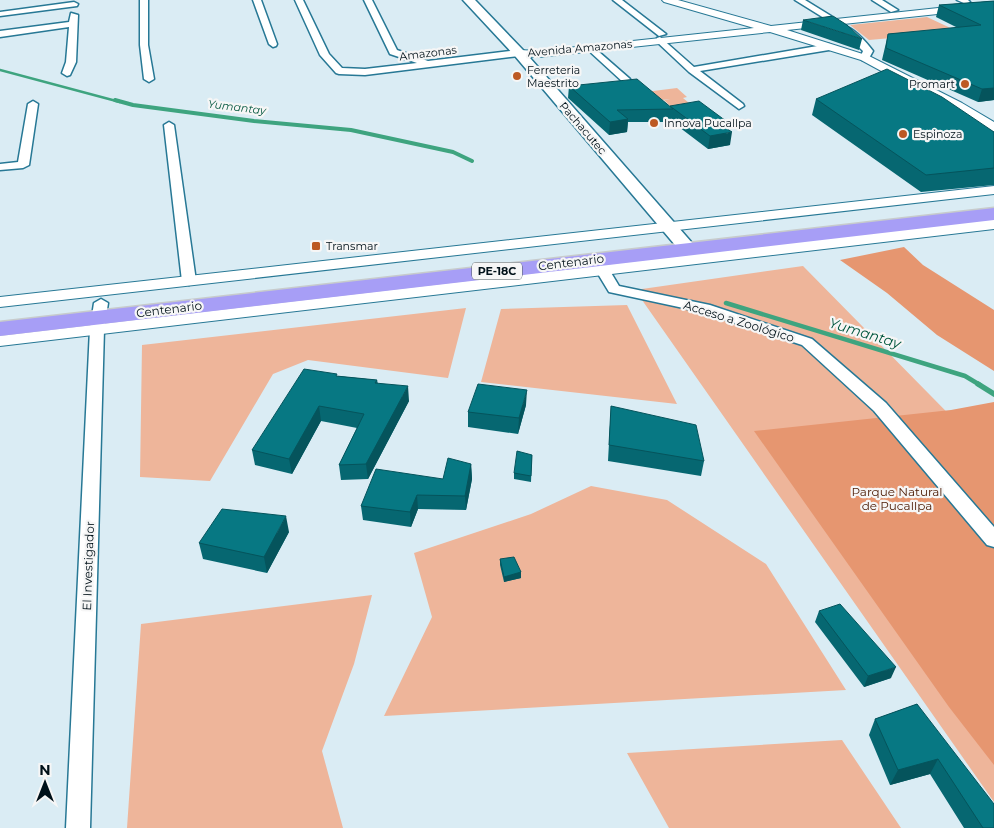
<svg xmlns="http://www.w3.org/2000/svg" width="994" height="828" viewBox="0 0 994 828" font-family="Montserrat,sans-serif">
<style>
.green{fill:#eeb59a}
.forest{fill:#e69670}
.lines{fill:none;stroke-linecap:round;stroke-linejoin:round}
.stream-far3{stroke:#3ea47f;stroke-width:2.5}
.stream-far2{stroke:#3ea47f;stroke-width:4}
.stream-far1{stroke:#3ea47f;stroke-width:4.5}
.stream{stroke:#3ea47f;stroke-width:5.5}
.minor-casing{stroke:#277895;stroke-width:3}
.tertiary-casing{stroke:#277895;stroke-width:2}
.secondary-casing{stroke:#277895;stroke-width:3}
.trunk-casing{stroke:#c7cbcc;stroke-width:3}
.minor{fill:#fff;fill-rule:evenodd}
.tertiary{fill:#fff;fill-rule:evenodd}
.secondary{fill:#fff;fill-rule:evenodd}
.trunk{fill:#a79ef6;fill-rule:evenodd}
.wall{fill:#066771}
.shaded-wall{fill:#05545c}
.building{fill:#077883;stroke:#05545c}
.poi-dot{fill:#bd5923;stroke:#f6f6f6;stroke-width:2}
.labels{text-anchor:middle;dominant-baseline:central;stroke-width:4.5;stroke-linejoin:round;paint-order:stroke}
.far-street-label{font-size:11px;fill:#001119;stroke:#f6f6f6}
.far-poi-label{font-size:11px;fill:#001119;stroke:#f6f6f6;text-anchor:start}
.far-water-label{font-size:11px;font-style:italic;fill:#00563d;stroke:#f6f6f6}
.shield{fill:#f6f6f6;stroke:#4a565b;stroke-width:1}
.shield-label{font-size:11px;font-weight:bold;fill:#001119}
.street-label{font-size:12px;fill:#001119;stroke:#f6f6f6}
.park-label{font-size:12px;fill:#4a1800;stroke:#f6f6f6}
.water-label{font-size:14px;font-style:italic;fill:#00563d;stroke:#f6f6f6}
</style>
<rect width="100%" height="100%" fill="#daecf4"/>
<path class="green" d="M927,17L959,32L869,40L850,25Z
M677,88L687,97L683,98L701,113L680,116L664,100L670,99L654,101L645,92Z
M803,266L994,460V802L635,290Z
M627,305L677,404L481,382L501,309Z
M466,308L448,378L308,360L273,374L210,481L140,477L142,345Z
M591,486L667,500L766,564L846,690L384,716L432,617L414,553L531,514Z
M372,595L354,664L322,751L343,828H127L141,624Z
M842,740L901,828H669L627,753Z"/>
<path class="forest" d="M904,247L923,265L994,310V371L937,335L887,293L840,260Z
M994,402V765L949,707L754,431L951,410Z"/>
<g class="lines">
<path class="stream-far3" d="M0,70L120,102"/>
<path class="stream-far2" d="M115,100L133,105L254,121L351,130L453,152L472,161"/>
<path class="stream-far1" d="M726,303L965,376L980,385"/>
<path class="stream" d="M978,384L994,394"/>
<g class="minor-casing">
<path id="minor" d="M140,0H148V45L154,79L149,82L144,79L140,45Z
M253,0H261L277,44L276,46L273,47L269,44Z
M295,0H303L329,54L342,68L365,69L417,63L390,54L364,0H372L397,50L428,61L519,50L524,53L519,56L365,75L339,74L336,73L320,55Z
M613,0H622L666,34L659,36Z
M795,0H805L831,16L824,18Z
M872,0H882L898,10L891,12Z
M957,0H968L970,2L966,4Z
M74,2L78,4L77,6L0,16V12Z
M71,13L78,15L76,62L70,75L67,76L62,73L66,62L69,27L0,37V31L69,22Z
M845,26C856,30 866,42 873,51L868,60H862L860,58L863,51L842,31V27Z
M660,37L694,67L829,44L833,47L829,50L700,71L743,104L744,106L739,109L689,72L657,42V38Z
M591,45L630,79V83H624L588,50V46Z
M33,101L38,104L29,165L23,168L0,170V164L18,162L28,104Z
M169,122L174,125L196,281L189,285L182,281L164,125Z
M596,255L601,256L619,286L710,305L812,339L886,403L994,527V547L987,545L874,411L802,345L702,312L609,292L589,259Z
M101,299L108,303L104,329L90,828H66L90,329L94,303Z"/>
</g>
<g class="tertiary-casing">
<path id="tertiary" d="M662,0H678L771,26L994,2V8L787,30L869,56L962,103L994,122V132L861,60L770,32L539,57L519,56L513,53L519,50L539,51L754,28L664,2Z
M994,186V194L0,307V297Z
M994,219V229L0,346V336Z"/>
</g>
<g class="secondary-casing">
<path id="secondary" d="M463,0H475L523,50L693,244L696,248L693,252L687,253L681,252L515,56Z"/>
</g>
<g class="trunk-casing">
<path id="trunk" d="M994,208V220L0,336V322Z"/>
</g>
<use href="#minor" class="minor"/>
<use href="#tertiary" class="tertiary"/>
<use href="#secondary" class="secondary"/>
<use href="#trunk" class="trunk"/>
</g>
<path class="wall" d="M994,1V100L978,102L882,60L888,34L958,28L936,17L939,5Z
M803,20L862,39L859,50L801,30Z
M569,86L670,107L726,121L725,128L730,145L708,149L671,121V122H628L627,132L609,135L568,98Z
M816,99L994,132V185L921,192L812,115Z
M338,376L377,380L378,384L409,401L368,479L341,480L339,465L357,428L321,421L292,474L255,465L252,450Z
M526,405L518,434L468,427V412Z
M611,406L704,461L701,476L608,461Z
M532,455L531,482L514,479V473Z
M471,464L472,479L466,510L418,509L411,527L363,520L361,506L443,479Z
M289,532L267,573L203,559L199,543Z
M500,559L521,572V578L504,582L500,565Z
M819,611L891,678L864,687L815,622Z
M917,704L994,828H964L930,774L890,785L869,735L875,719Z"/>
<path class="shaded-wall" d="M994,88V100L978,102L982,89Z
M628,119L627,132L609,135L610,122Z
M726,121L724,134L732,132L730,145L708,149L710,136L718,123Z
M408,386L409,401L368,479L366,464Z
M527,390L526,405L518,434L519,418Z
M319,406L321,421L292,474L289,459Z
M471,464L472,479L466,510L465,496Z
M417,495L418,509L411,527L410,512Z
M286,516L289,532L267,573L264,557Z
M521,572V578L504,582V577Z
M896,667L891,678L864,687L868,676Z
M938,759L930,774L890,785L898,770Z"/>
<path class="building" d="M994,1V88L982,89L886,48L888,34L981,25L939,5Z
M833,16L847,25L862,39L803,20Z
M887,69L942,97L994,132V168L926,175L816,99Z
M637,79L673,109L617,110L628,119L610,122L569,86Z
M699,101L726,121L718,123L732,132L710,136L670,106Z
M304,369L337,374L336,376L377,380L375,383L408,386L366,464L339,465L364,414L319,406L289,459L252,450Z
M478,384L527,390L519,418L468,412Z
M611,406L696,425L704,461L609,445Z
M517,451L532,455L531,476L514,473Z
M448,458L471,464L465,496L417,495L410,512L361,506L376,469L443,479Z
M222,509L286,516L264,557L199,543Z
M514,557L521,572L504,577L500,559Z
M840,604L896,667L868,676L819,611Z
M917,704L994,804V828H983L938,759L898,770L875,719Z"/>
<g class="poi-dot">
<circle cx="517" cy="76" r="5"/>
<circle cx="965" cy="84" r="5"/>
<circle cx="654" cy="123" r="5"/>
<circle cx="903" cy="134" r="5"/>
<rect x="311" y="241" width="10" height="10" rx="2.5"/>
</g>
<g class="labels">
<g class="far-street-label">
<text transform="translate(580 48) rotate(-5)">Avenida Amazonas</text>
<text transform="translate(428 53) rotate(-7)">Amazonas</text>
<text transform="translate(583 128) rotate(49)">Pachacutec</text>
</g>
<g class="far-poi-label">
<text x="527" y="70">Ferreteria<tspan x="527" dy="13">Maestrito</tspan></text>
<text x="955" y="84" text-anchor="end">Promart</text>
<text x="664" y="123">Innova Pucallpa</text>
<text x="913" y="134">Espinoza</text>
<text x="326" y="246">Transmar</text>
</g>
<g class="far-water-label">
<text transform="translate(237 107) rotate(7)">Yumantay</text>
</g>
<rect class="shield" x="472" y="262.5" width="50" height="17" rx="4"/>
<g class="shield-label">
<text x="497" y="271">PE-18C</text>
</g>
<g class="street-label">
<text transform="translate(571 262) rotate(-7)">Centenario</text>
<text transform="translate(169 309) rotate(-7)">Centenario</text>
<text transform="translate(739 321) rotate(17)">Acceso a Zoológico</text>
<text transform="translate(88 566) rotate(-88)">El Investigador</text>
</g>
<g class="park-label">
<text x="897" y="491">Parque Natural<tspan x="897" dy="14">de Pucallpa</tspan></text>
</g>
<g class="water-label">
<text transform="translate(865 333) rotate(17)">Yumantay</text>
</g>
</g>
<g transform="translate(45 783)" stroke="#f6f6f6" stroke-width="4" paint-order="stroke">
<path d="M0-4L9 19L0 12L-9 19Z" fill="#001119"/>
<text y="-8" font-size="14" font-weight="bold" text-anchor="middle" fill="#001119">N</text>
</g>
</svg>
